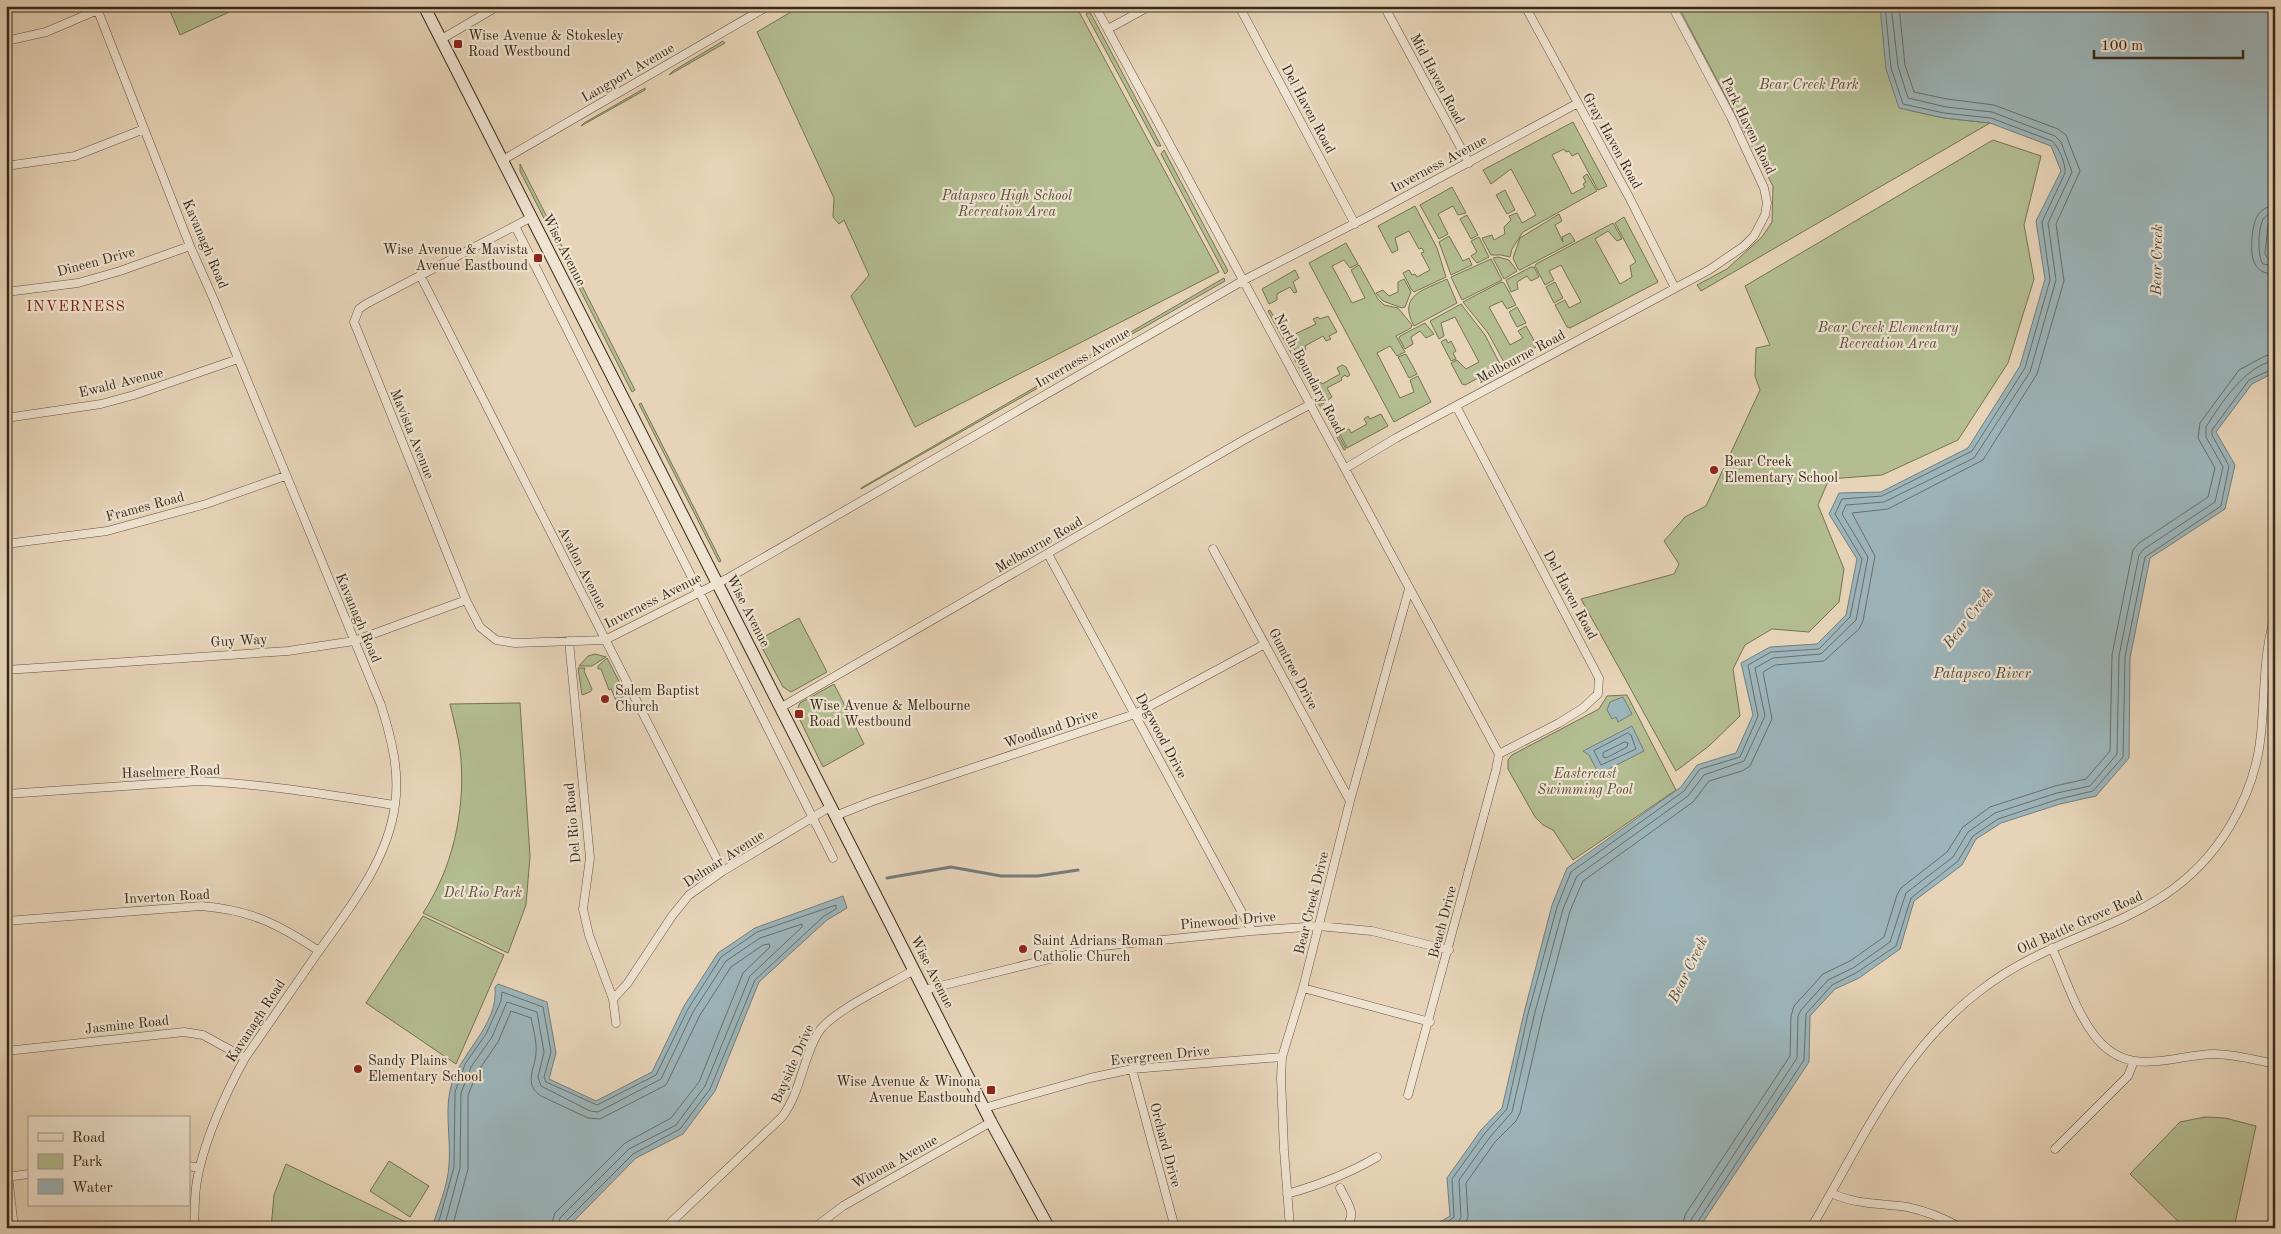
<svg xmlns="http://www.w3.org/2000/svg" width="2281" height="1234" viewBox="0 0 2281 1234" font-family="'Old Standard TT',serif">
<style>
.green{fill:#b3bd91;stroke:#757255}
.water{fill:#9cb5ba;stroke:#747d7a}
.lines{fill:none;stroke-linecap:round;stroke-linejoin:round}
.shore{stroke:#6a6e6a;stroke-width:1}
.stream{stroke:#747d7a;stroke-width:3}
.minor-casing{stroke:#635341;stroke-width:9}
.secondary-casing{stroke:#372819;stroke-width:13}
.minor{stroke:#efe3d1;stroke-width:8}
.secondary{stroke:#efe3d1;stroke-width:11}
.poi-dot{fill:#8f2418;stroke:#efe3d1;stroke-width:2}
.labels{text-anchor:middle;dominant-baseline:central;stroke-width:4.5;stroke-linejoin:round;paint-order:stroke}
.poi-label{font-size:14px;fill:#372819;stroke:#efe3d1;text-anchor:start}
.street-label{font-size:14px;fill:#372819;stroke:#efe3d1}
.park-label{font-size:14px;font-style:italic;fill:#564d37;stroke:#efe3d1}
.water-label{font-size:15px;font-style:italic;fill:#504b41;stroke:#efe3d1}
.neighbourhood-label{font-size:15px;letter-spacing:1px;fill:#7a1f14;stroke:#efe3d1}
</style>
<rect width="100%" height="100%" fill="#e7d4b8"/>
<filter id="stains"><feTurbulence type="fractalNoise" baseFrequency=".004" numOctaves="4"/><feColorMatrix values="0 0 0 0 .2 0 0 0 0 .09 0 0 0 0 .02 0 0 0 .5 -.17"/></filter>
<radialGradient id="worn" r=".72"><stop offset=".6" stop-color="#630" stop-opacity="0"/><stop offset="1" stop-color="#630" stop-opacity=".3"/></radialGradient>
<path class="green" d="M168,6H242L180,35Z
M801,6H1076L1219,272L915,427L851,296L869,275L844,220L839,224L833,217L834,198L757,32Z
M1678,6H1893L1912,111L1944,118L1990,123L1701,291L1697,285L1727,269L1762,237L1772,222L1773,186Z
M1090,12L1161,146H1157L1086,14Z
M723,41L725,43L669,75L673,71Z
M645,88V90L581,126L584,123Z
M1573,122L1607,186L1598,190L1578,153L1572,156L1569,151L1566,152L1564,149L1552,155L1572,194L1585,187L1583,184L1586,182L1583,177L1587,174L1597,191L1523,232L1512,249L1510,257L1501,255H1491L1482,238L1492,235L1494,240L1505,234L1504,227L1511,220L1509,216L1517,213L1522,223L1536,215L1511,169L1491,184L1483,170Z
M1993,140L2041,156L2024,225L2034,279L2008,363L1958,440L1882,475L1829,479L1818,505L1844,569L1839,602L1809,632L1772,629L1745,645L1733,669L1740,716L1709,746L1676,771L1581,599L1674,574L1679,564L1664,541L1685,517L1706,506L1760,390L1755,376L1756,348L1770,345L1745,286Z
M1164,150L1228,271L1225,274L1161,154Z
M520,164L635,390L632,392L520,171Z
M1452,187L1466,213L1458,215L1453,206L1438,214L1448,234L1439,239L1420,205Z
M1505,190L1515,210L1507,214L1496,195Z
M1415,206L1437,248L1446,277L1414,292L1411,289L1403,273L1409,270L1412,275L1415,274L1417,277L1430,270L1421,253L1424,252L1422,248L1419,249L1409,231L1395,238L1398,250L1392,253L1378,226Z
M1559,214L1562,221L1555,225L1563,242L1562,237L1570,233L1575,241L1520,270L1518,269L1513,258L1520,238Z
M1467,215L1478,235L1471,239L1460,219Z
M1624,217L1658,282L1570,328L1567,327L1555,305L1565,300L1569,308L1581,302L1561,265L1549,271L1554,280L1545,285L1535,266L1536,264L1613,223L1622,239L1617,241L1608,231L1595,239L1620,284L1632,277L1630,266L1636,262L1615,223Z
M1449,236L1463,261L1469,258L1472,265L1451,275L1439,242Z
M1479,237L1489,257L1477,263L1471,256L1477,252L1471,241Z
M1346,243L1358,264L1350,268L1344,260L1332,266L1352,303L1365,298L1351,270L1359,265L1378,299L1384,305L1398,308L1412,325L1411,328L1396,336L1405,352L1397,356L1390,346L1377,353L1400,398L1414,392L1410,380L1418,376L1431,402L1394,422L1309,263Z
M1498,257L1509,260L1517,271L1504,279L1493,258Z
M1491,259L1502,280L1462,300L1451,277Z
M1531,267H1534L1539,277L1531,281L1527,276L1517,282L1518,289L1511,292L1506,280Z
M1295,270L1299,278L1293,282L1297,292L1294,293L1290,287L1277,294V300L1269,304L1262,289Z
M1224,278L1225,281L861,489V488Z
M1404,279L1411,292L1405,307L1402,308L1383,301L1376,293L1383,290L1389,296L1398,292V282Z
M1447,279L1457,303L1414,326C1397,295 1424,290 1447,279Z
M1501,282L1504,283L1516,305L1507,309L1502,301L1489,307L1510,345L1523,338L1518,331L1526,326L1536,344V347L1505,364L1488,333L1463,302Z
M1555,282L1563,298L1554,303L1546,287Z
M1461,304L1485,335L1501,366L1465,385L1462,384L1451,363L1457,360L1466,369L1479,362L1455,317L1441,323L1444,336L1439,339L1430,321Z
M1517,307L1526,323L1517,327L1509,312Z
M1270,310L1346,449L1344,450L1268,311Z
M1328,316L1337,332L1329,336L1331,339L1326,341L1323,336L1305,346L1306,350L1298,356L1286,334L1291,332L1293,335L1316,324L1313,319L1318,317L1320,319Z
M1425,323L1434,334L1426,338L1420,331L1411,337L1413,344L1405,349L1399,338L1400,336Z
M1446,339L1448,343L1451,341L1456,351L1453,353L1456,359L1451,361L1441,342Z
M1406,354L1417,374L1409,378L1398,357Z
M1342,365L1346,367L1350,375L1347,377L1345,375L1341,378L1342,380L1327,388L1332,397L1323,404L1313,385L1320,381L1322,384L1340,374L1337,368Z
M641,403L721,561L719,562L639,404Z
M1381,414L1388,426L1347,448L1339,432L1349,429L1351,433L1367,424L1364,419L1368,416L1370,419Z
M799,618L827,672L791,692L783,687L758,640Z
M595,654L606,657L592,666H579L588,656Z
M607,658L626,695L616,700L611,689L609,690L601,669H598V666Z
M578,668H585L584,671L592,689L590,692L582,695Z
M834,684L864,744L823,767L796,712L800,703Z
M1627,695L1676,790L1573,860L1553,830L1543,825L1535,817L1508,769V760L1512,755L1599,709L1607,696Z
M520,703L530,856L526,905L508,953L423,913C452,869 465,813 461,760C460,742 454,722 450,704Z
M423,916L504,955L456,1064L366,1003Z
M2205,1117L2225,1118L2256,1126L2234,1228H2185L2130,1174L2180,1122Z
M389,1161L429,1186L410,1217L370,1191Z
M286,1164L418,1228H271L274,1195Z"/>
<path class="water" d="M1880,6H2275V200L2270,255H2275V372L2252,384L2216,432L2235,465L2225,509L2150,558L2130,658L2129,758L2096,796L2060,804L2001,823L1976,839L1962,865L1914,901L1900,949L1859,978L1835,989L1810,1016L1809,1062L1699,1228H1430L1450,1216L1447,1178L1481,1130L1502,1108L1524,1013L1552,905L1567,868L1681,787L1697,765L1736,753L1753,715L1741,663L1770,647L1817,644L1846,615L1857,559L1829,514L1839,493L1881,492L1968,448L2020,366L2045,279L2036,221L2061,171L2051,146L1990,123L1944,118L1899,108L1886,69Z
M1623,697L1632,714L1618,722L1616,717L1612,719L1607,710L1610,702Z
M1632,726L1644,751L1599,774L1589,755L1583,751Z
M843,896L847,908L827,920L759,982L715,1091L683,1134L636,1158L567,1228H432C438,1208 448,1185 449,1165C451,1142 445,1112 450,1091C457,1054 499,1027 495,987L498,984L547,1002L556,1053L549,1079L596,1101L652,1072L684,1006L718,953L755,928Z"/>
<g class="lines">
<path class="shore" d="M2275,206C2256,207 2254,222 2252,237C2251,256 2251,274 2275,274
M2275,214C2270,214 2267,215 2264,218C2258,225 2257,257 2263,264L2275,266
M2275,220L2268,224L2265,254L2268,259L2275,260
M1628,733L1631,735L1636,749L1601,765L1594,751Z
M1625,742L1628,743L1627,747L1606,758L1603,757V753Z
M437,1228L454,1167L455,1092L465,1064L486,1034L501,1001L502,992L543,1007L551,1052L544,1077L546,1082L597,1105L656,1075L688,1009L721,957L757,932L836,905V909L824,916L755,980L710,1089L680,1129L633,1154L565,1222L563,1228
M444,1228L460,1168L461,1093L471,1067L492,1037L507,1002L537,1012L544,1052L538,1077L541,1086L590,1111L598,1112L661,1079L693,1012L726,961L760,938L802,924V927L750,976L705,1086L676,1125L629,1149L560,1218L557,1228
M452,1228L468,1169V1095L478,1071L498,1042L511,1011L531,1018C533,1028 537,1042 536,1053C535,1069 523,1084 541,1096L588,1118L600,1119L666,1085L700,1015L731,967L763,945L769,944L770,947L743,973L699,1082L671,1118L625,1143L555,1213L550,1228
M1440,1228L1454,1217L1452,1179L1485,1133L1507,1109L1528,1014L1557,907L1571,872L1684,791L1700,769L1740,757L1758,716L1748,665L1771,652L1819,649L1850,617L1862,559L1835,514L1842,499L1882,496L1972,451L2025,368L2050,280L2042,222L2065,173C2066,164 2059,147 2052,141L1991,118L1944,113L1903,104L1891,68L1885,6
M1452,1228L1458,1223L1461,1217L1459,1180L1490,1137L1512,1112L1534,1016L1563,909L1577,876L1688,796L1704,775L1744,761L1765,716L1755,668L1773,658L1821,654L1856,620L1868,557L1842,514L1846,505L1884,502L1974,458L2030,372L2056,280L2048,223L2072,172L2061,142L2055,136L1992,112L1946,107L1908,98L1898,66L1891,6
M1464,1228L1468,1217L1466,1183L1495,1142L1516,1121L1520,1113L1542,1017L1570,911L1583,881L1693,802L1709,781L1742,771L1750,766L1772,719L1763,672L1775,665L1824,661L1859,629L1863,621L1875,556L1852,513L1888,509L1983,460L2037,374L2064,281L2056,224L2080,171L2066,135L2058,129L1994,105L1947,99L1914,92L1905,65L1899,6
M1682,1228L1685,1215L1790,1056L1791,1016L1794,1006L1823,974L1850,961L1884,937L1897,895L1901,888L1947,852L1963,827L1990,807L2055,786L2086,779L2110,751L2112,655L2133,550L2139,543L2208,497L2215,468L2198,438L2200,423L2239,370L2265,356L2275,354
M1689,1228L1691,1220L1797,1058L1798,1016L1801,1010L1828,980L1853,968L1890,942L1906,893L1953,857L1968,832L1995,813L2057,793L2090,786L2117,754L2119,656L2139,555L2144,549L2215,502L2223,467L2206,437V427C2219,406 2247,363 2275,361
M1696,1228L1697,1223L1804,1060L1806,1014L1832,985L1856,973L1896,946L1911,898L1958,861L1973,836L1998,819L2059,799L2093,791L2123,757L2125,657L2145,557L2221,506L2229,466L2212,435V430L2249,380L2275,368"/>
<path class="stream" d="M887,878L951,867L1001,876H1038L1078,870"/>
<g class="minor-casing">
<path id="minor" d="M96,6L190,246L214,300L381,705C391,737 400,771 395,805C387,864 346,912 314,958C291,991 268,1025 245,1058C226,1092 203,1143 197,1181C194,1196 195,1212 194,1228
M1095,6L1499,754
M1239,6L1355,224
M1384,6L1469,163
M1525,6L1629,197L1675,288
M1108,29L1150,6
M440,40L498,6
M6,41L46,32L107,6
M501,161L768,6
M6,166L75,156L144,129
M530,218L366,304L359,309L354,322L466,600L480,627L496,640L515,643L605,640L730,577L1244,280L1371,215L1578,103
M515,226L833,858
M420,275L723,871
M6,292L78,283L120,271L190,246
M1456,406L1599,678L1598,694L1583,708L1559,723L1499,754
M6,418L101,404L134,395L238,359
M1346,468L1396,438L1709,270L1744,246L1754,236L1765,215L1767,203L1764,188L1731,117L1672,6
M6,544L107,531L206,504L285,476
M1213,549L1350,801
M1048,554L1252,931
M569,641L590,858L583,909L589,935L613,999L616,1023
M6,670L288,651L354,641L466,600
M780,708L1249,437L1311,404
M6,794L199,781C265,784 330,795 395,805
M835,816L873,801L1135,714L1265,644
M6,921L201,906C251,910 278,924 319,951
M2052,948C2065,976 2075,1010 2094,1035C2128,1080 2169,1055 2214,1054C2234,1054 2255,1060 2275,1064
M1303,988L1430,1022
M924,990L1102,946L1252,931L1318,926L1372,931L1449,950
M613,999L627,984L672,916L689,895L723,871L830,807
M6,1051L184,1032L203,1035L245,1058
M1132,1069L1175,1228
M1408,1095L1496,770L1499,754
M984,1108L1090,1078L1132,1069L1282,1057
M2055,1149L2128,1076L2134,1061
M6,1158L14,1228
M189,1166L199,1168
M6,1177L29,1174
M1340,1188C1347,1203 1359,1215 1344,1228
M1831,1193C1857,1205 1879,1203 1907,1207C1926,1211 1944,1218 1961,1228
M1287,1194C1319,1185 1348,1174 1377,1157
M665,1228L782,1117C801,1092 802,1060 818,1033C830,1012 891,984 914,970
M814,1228L843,1206L991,1122
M1290,1228L1284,1150L1281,1078L1282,1057L1303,988L1350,801L1409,589
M1811,1228C1861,1143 1900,1051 1981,990C2067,923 2168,930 2230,826C2246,799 2258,766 2261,734C2265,695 2263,654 2275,616"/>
</g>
<g class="secondary-casing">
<path id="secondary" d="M424,6L991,1122L1049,1228"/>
</g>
<use href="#minor" class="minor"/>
<use href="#secondary" class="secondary"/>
</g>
<g class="poi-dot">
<rect x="453" y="39" width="10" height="10" rx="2.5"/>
<rect x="533" y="253" width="10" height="10" rx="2.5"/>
<circle cx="1714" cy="470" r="5"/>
<circle cx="605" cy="699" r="5"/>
<rect x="794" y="709" width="10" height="10" rx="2.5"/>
<circle cx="1023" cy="949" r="5"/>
<circle cx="358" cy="1069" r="5"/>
<rect x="986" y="1085" width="10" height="10" rx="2.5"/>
</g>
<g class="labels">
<g class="poi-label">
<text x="468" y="36">Wise Avenue &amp; Stokesley<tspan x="468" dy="16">Road Westbound</tspan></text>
<text x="528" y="250" text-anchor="end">Wise Avenue &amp; Mavista<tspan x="528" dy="16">Avenue Eastbound</tspan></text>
<text x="1724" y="462">Bear Creek<tspan x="1724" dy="16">Elementary School</tspan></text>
<text x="615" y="691">Salem Baptist<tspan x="615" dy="16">Church</tspan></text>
<text x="809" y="706">Wise Avenue &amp; Melbourne<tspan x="809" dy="16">Road Westbound</tspan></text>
<text x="1033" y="941">Saint Adrians Roman<tspan x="1033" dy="16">Catholic Church</tspan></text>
<text x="368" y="1061">Sandy Plains<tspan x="368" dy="16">Elementary School</tspan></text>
<text x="981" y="1082" text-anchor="end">Wise Avenue &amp; Winona<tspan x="981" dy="16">Avenue Eastbound</tspan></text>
</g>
<g class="street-label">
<text transform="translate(628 73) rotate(-30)">Langport Avenue</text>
<text transform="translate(1437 79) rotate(62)">Mid Haven Road</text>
<text transform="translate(1308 109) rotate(62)">Del Haven Road</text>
<text transform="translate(1748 126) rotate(64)">Park Haven Road</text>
<text transform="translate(1612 141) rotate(61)">Gray Haven Road</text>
<text transform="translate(1439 164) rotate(-28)">Inverness Avenue</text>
<text transform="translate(205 244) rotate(67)">Kavanagh Road</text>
<text transform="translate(564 250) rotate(63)">Wise Avenue</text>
<text transform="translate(96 262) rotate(-15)">Dineen Drive</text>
<text transform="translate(1521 357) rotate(-28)">Melbourne Road</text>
<text transform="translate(1083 358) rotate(-30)">Inverness Avenue</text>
<text transform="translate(1309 374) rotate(62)">North Boundary Road</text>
<text transform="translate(121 383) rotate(-14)">Ewald Avenue</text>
<text transform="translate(412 434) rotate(68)">Mavista Avenue</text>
<text transform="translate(145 507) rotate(-15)">Frames Road</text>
<text transform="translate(1039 545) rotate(-30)">Melbourne Road</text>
<text transform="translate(582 568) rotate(63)">Avalon Avenue</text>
<text transform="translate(1570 595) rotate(62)">Del Haven Road</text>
<text transform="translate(653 601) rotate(-27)">Inverness Avenue</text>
<text transform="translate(748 611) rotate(63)">Wise Avenue</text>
<text transform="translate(358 618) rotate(67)">Kavanagh Road</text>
<text transform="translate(239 641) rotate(-3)">Guy Way</text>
<text transform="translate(1293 669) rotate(62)">Gumtree Drive</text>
<text transform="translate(1051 729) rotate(-18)">Woodland Drive</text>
<text transform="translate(1161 736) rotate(62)">Dogwood Drive</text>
<text transform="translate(171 772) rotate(-2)">Haselmere Road</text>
<text transform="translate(573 823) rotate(-95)">Del Rio Road</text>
<text transform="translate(724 859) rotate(-33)">Delmar Avenue</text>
<text transform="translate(167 897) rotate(-3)">Inverton Road</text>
<text transform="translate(1312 903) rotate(-76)">Bear Creek Drive</text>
<text transform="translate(1228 921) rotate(-5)">Pinewood Drive</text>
<text transform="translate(1443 922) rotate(-75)">Beach Drive</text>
<text transform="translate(2080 923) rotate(-24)">Old Battle Grove Road</text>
<text transform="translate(932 972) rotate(63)">Wise Avenue</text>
<text transform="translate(256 1021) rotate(-57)">Kavanagh Road</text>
<text transform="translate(127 1025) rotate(-6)">Jasmine Road</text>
<text transform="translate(1160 1056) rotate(-6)">Evergreen Drive</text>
<text transform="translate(793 1064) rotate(-66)">Bayside Drive</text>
<text transform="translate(1165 1145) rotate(75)">Orchard Drive</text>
<text transform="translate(895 1162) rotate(-29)">Winona Avenue</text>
</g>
<g class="park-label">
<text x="1809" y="85">Bear Creek Park</text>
<text x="1007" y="196">Patapsco High School<tspan x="1007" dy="16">Recreation Area</tspan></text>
<text x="1888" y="328">Bear Creek Elementary<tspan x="1888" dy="16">Recreation Area</tspan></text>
<text x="1585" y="774">Eastcreast<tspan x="1585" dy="16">Swimming Pool</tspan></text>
<text x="483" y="893">Del Rio Park</text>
</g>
<g class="water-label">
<text transform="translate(2158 260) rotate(-89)">Bear Creek</text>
<text transform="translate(1969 619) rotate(-52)">Bear Creek</text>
<text x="1982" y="674">Patapsco River</text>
<text transform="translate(1689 970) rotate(-64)">Bear Creek</text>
</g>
<g class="neighbourhood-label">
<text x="76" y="307">INVERNESS</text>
</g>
</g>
<rect width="2281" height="1234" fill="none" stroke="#e7d4b8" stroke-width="25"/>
<rect x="8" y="8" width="2266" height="1219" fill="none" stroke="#372819" stroke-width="2.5"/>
<rect x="12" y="12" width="2256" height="1209" fill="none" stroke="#372819"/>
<rect x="28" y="1116" width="162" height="90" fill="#efe3d1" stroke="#a59887"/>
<rect x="38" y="1133" width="25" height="8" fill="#efe3d1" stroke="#a59887"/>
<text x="72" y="1142" font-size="15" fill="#372819">Road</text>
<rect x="38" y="1154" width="25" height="15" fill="#b3bd91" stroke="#a59887"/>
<text x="72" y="1166" font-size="15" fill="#372819">Park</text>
<rect x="38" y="1179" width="25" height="15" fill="#9cb5ba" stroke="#a59887"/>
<text x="72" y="1192" font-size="15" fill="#372819">Water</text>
<path d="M2094 50v8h149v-8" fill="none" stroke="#372819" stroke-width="2.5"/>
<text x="2101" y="50" font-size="15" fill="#372819" stroke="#efe3d1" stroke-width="4" paint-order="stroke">100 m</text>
<rect width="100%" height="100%" filter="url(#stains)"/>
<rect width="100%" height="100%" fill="url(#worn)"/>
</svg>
